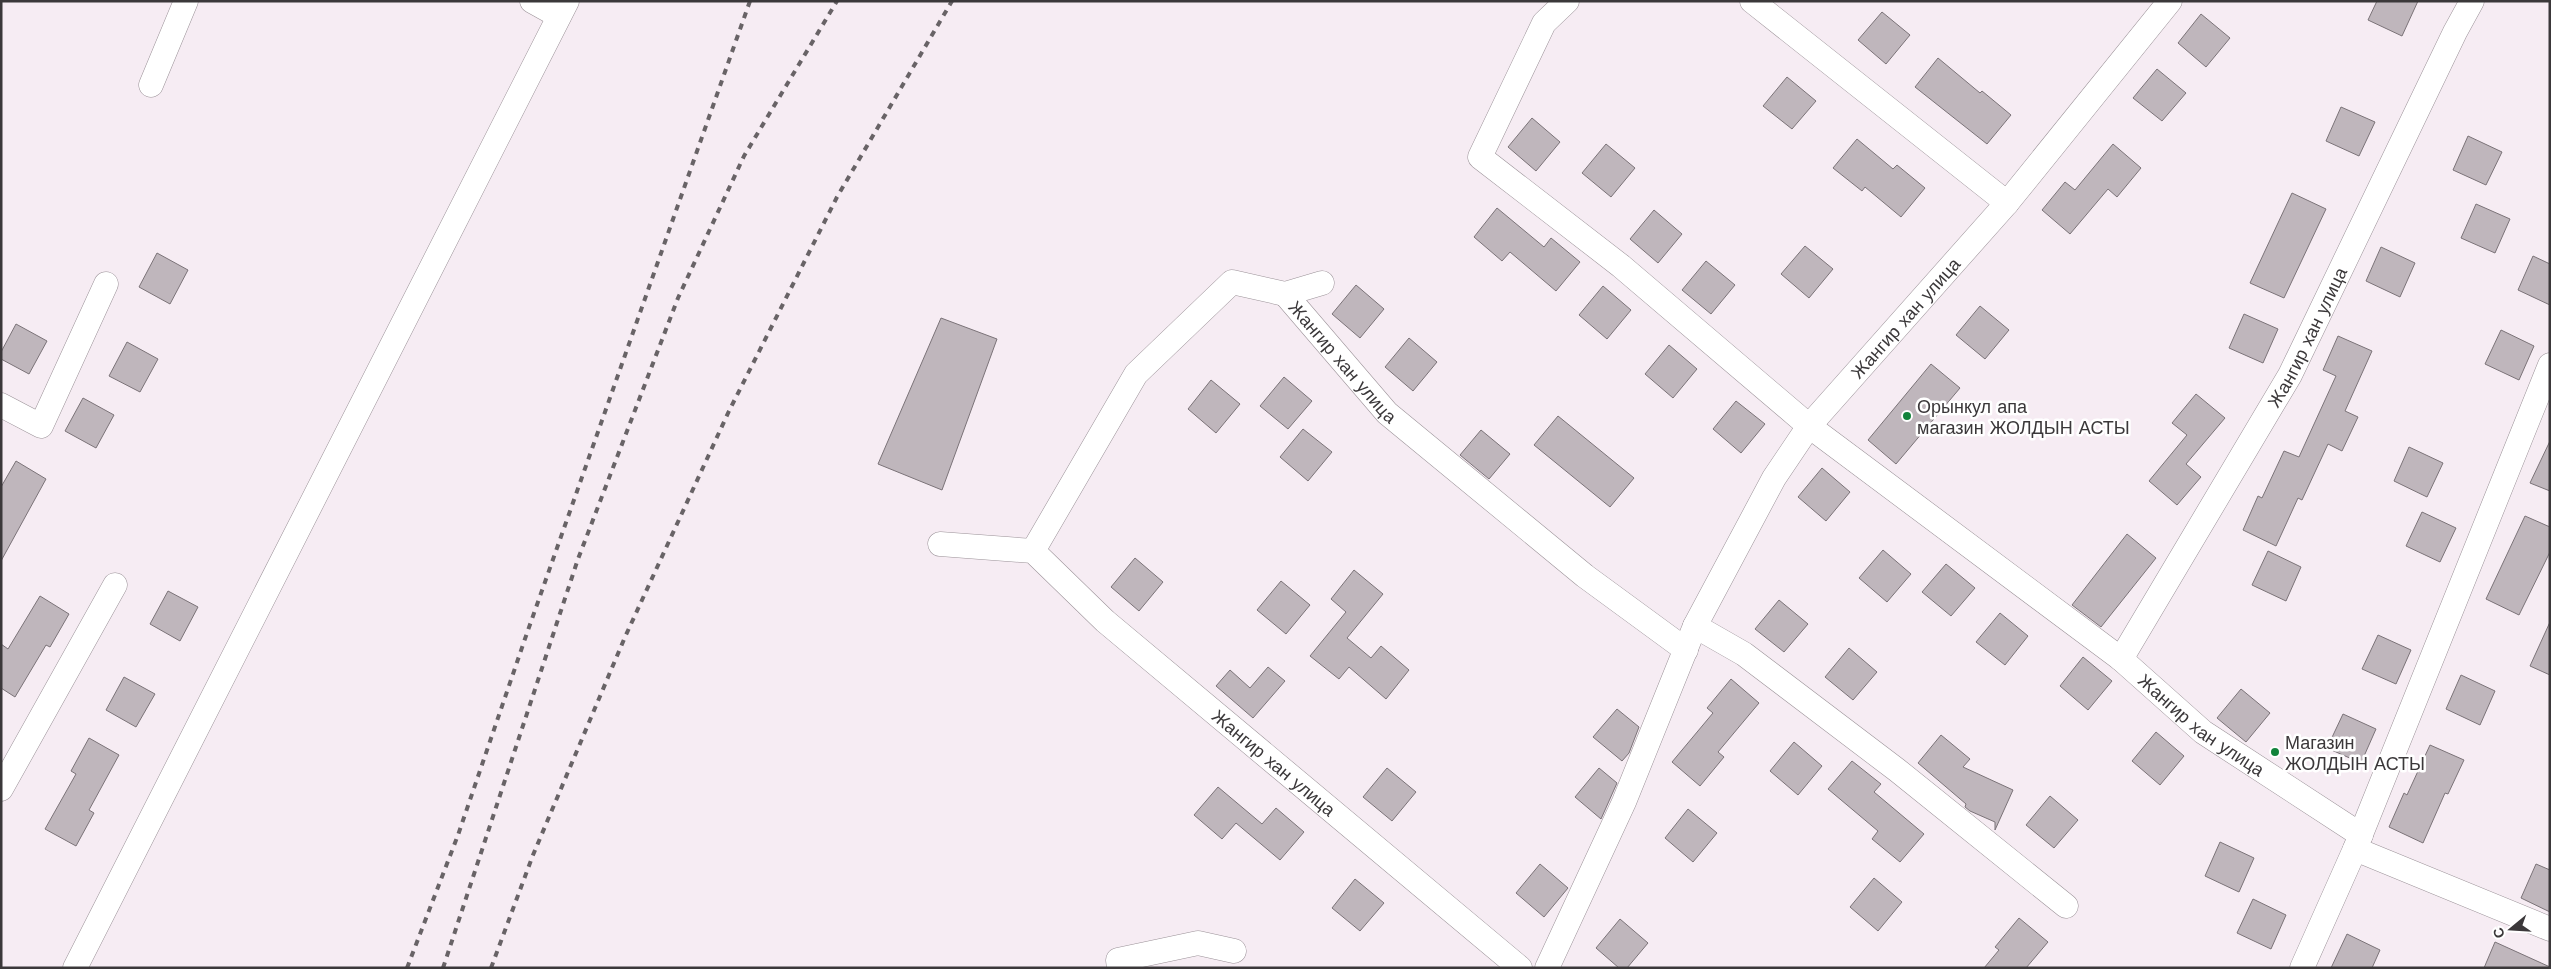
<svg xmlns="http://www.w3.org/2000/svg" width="2551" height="969" viewBox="0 0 2551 969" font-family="'Work Sans',sans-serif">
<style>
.building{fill:#bfb6bc;stroke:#7b7378}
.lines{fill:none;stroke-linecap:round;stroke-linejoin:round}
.minor-casing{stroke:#9b9298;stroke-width:25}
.minor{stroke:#fff;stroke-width:24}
.rail{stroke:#686366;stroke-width:4;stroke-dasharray:6 6;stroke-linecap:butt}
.poi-dot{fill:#12833b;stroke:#fff;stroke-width:2}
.labels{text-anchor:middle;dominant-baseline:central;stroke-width:5;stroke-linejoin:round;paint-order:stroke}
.street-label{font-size:18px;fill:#3b383a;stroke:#fff}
.poi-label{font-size:18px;fill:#3b383a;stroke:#fff;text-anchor:start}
</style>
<rect width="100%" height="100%" fill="#f6ecf3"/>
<path class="building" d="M2377,1H2418L2402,36L2368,20Z
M1882,12L1910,35L1886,64L1858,40Z
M2201,14L2230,38L2206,67L2178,43Z
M1938,58L1980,93L1982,91L2011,115L1987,144L1915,87Z
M2157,69L2186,93L2162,121L2133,98Z
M1787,77L1816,101L1792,129L1763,106Z
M2341,107L2375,122L2359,156L2326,141Z
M1532,118L1560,142L1536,171L1508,147Z
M2468,136L2502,152L2486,185L2453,170Z
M1857,139L1893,169L1897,165L1925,188L1901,217L1865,187L1862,191L1833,168Z
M1606,144L1635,168L1611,197L1582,173Z
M2113,144L2141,168L2117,197L2108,189L2070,234L2042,210L2065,182L2075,190Z
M2292,193L2326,209L2284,298L2250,283Z
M2476,204L2510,219L2495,253L2461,238Z
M1497,208L1544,247L1551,238L1580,262L1556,291L1510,252L1502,261L1474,237Z
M1654,210L1682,234L1658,263L1630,239Z
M1805,246L1833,269L1809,298L1781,274Z
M2381,247L2415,263L2400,297L2366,281Z
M157,253L188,270L170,304L139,287Z
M2533,256L2550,264V305L2518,290Z
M1706,261L1735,285L1711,314L1682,290Z
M1356,285L1384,309L1360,338L1332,314Z
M1603,286L1631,310L1607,339L1579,315Z
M1980,306L2009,330L1985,359L1956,335Z
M2244,314L2278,329L2263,363L2229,348Z
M941,318L997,339L942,490L878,464Z
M16,324L47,341L29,374L1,359V352Z
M2501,330L2534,346L2519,380L2485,364Z
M2338,336L2372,351L2345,411L2358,417L2342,451L2328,444L2302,500L2298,498L2276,546L2243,530L2258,496L2262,498L2284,451L2299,457L2336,376L2323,370Z
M1409,338L1437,362L1413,391L1385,367Z
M127,342L158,359L140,392L109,376Z
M1669,345L1697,369L1673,398L1645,374Z
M1931,364L1960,388L1896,464L1868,440Z
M1284,377L1312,401L1288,429L1260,406Z
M1211,380L1240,404L1216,433L1188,409Z
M2196,394L2225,418L2186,464L2201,477L2177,505L2149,481L2187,435L2172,423Z
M83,398L114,415L96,448L65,431Z
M1736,401L1765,424L1741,453L1713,429Z
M1558,416L1634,478L1610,507L1534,445Z
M1303,429L1332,452L1308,481L1280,457Z
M1481,430L1510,454L1489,479L1460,455Z
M2550,441V491L2530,483Z
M2409,447L2443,463L2427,497L2394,481Z
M16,461L46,479L1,561V487Z
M1822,468L1850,492L1826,521L1798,497Z
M2422,512L2456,528L2440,562L2406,546Z
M2525,516L2550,527V552L2519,615L2486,599Z
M2127,534L2156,558L2101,627L2072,605Z
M1883,550L1911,574L1887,602L1859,578Z
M2268,551L2301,567L2286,601L2252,585Z
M1135,558L1163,582L1139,611L1111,587Z
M1946,564L1975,588L1951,616L1922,592Z
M1354,570L1383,594L1347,638L1371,658L1381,646L1409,670L1386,699L1349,667L1339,679L1310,656L1346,612L1331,599Z
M1281,581L1310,605L1286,634L1257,610Z
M168,591L198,607L180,641L150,624Z
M40,596L69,614L50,647L46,645L15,697L1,688V644L8,649Z
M1779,600L1808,624L1784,652L1755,629Z
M2000,613L2028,636L2005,665L1976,642Z
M2550,622V675L2530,666Z
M2378,635L2411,650L2396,684L2362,669Z
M1849,648L1877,672L1853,700L1825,677Z
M2083,657L2112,681L2088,710L2060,686Z
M1268,667L1285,681L1253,718L1216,686L1230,670L1250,688Z
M2461,675L2495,691L2480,725L2446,709Z
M124,677L155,694L136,727L106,710Z
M1731,679L1759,703L1718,752L1724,757L1700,786L1672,762L1713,713L1707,708Z
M2241,689L2270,713L2246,742L2217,718Z
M1617,709L1639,727L1629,753L1622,761L1593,737Z
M2343,714L2376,729L2361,763L2327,748Z
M2156,732L2184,756L2160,785L2132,761Z
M1941,735L1970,759L1963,767L2013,790L1995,830V822L1970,811L1965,807L1966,804L1918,763Z
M89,738L119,755L89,810L94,813L76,846L45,829L76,774L71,771Z
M1794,742L1822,766L1798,795L1770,771Z
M2430,745L2464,760L2448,794L2445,793L2423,843L2389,827L2404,793L2407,795Z
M1852,761L1881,784L1874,792L1924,834L1900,862L1872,839L1878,831L1828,789Z
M1387,768L1416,792L1392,821L1363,797Z
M1599,768L1617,783L1601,819L1575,797Z
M1218,787L1262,824L1276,808L1304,832L1280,860L1236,823L1222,839L1194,815Z
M2050,796L2078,820L2054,848L2026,825Z
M1688,809L1717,833L1693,862L1665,838Z
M2220,842L2254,858L2239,892L2205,876Z
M1540,864L1568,888L1544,917L1516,893Z
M2536,864L2550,870V912L2521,898Z
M1874,878L1902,902L1878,931L1850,907Z
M1355,879L1384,903L1360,931L1332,908Z
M2253,899L2286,915L2271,949L2237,933Z
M2019,918L2048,942L2026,968H1984L1999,950L1995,947Z
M1620,919L1648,943L1627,968H1619L1596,948Z
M2347,934L2380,950L2372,968H2331Z
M2495,942L2550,967V968H2484Z"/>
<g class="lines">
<g class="minor-casing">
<g id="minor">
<path d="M532,1L559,16"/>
<path id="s1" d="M1567,1L1544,23L1480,157L1621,266L1809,426L2121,659L2203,732L2361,835"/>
<path d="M1752,1L2007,203"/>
<path d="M151,85L186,1"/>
<path id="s2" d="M1285,294L1387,413L1585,576L1686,650"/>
<path d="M1,405L41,426L106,284"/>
<path id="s3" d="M940,544L1033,551L1105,621L1520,968"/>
<path d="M1033,551L1136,374L1232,282L1285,294L1322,283"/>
<path d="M1695,626L1744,654L1897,770L2066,906"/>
<path id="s4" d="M2121,659L2290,375L2455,32L2472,1"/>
<path d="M1,789L115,585"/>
<path d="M2355,849L2550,929"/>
<path d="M75,968L567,1"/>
<path d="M1119,968L1118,960L1198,943L1234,951"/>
<path id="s5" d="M1547,968L1624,802L1695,626L1774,478L1809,426L2007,203L2170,1"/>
<path d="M2302,968L2355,849L2550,365"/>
</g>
</g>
<use href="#minor" class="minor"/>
<path class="rail" d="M407,968L458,835L527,633L750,1
M443,968L578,559L678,298L744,156L837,1
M491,968L533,855L625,637L729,411L837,197L952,1"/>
</g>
<g class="poi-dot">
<circle cx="1907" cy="416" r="5"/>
<circle cx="2275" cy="752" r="5"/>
</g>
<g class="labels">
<g class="street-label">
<text stroke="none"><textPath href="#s5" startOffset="748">Жангир хан улица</textPath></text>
<text stroke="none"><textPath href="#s4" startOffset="372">Жангир хан улица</textPath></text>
<text stroke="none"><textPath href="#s2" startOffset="89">Жангир хан улица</textPath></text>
<text stroke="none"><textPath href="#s1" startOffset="1099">Жангир хан улица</textPath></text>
<text stroke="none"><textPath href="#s3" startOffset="414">Жангир хан улица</textPath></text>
</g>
<g class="poi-label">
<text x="1917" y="406">Орынкул апа<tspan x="1917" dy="21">магазин ЖОЛДЫН АСТЫ</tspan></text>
<text x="2285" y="742">Магазин<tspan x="2285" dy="21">ЖОЛДЫН АСТЫ</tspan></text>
</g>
</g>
<rect width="2551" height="969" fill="none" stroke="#3b383a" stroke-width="5"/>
<g transform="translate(2511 929) rotate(252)" stroke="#ffffff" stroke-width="4" paint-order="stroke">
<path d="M0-4L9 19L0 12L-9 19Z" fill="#3b383a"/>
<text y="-8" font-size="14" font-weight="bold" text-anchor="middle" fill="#3b383a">С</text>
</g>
</svg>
